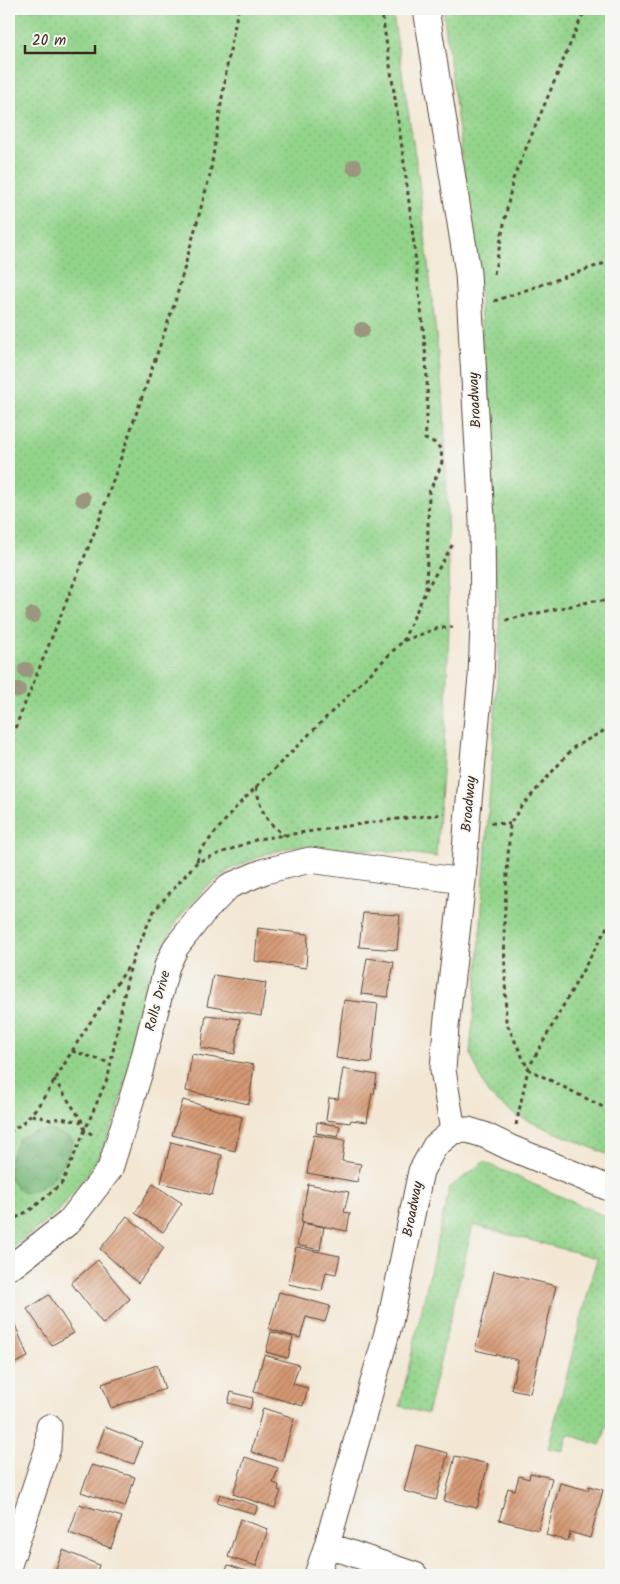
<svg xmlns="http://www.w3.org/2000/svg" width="620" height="1584" viewBox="0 0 620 1584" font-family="Kalam,sans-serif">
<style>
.green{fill:url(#green-dots);stroke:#677f54}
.forest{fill:url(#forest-crowns);stroke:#58704a}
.building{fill:url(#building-hatch)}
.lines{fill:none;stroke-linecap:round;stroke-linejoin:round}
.minor-casing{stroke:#574639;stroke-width:27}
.path{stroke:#574639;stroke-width:3;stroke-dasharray:4 4;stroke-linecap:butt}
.minor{stroke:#fff;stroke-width:25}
.tree{fill:#9a967f}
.labels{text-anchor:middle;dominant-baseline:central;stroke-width:4;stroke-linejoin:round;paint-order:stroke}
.street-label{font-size:14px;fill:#3b2a1e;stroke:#f6f6f2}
</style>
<defs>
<pattern id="green-dots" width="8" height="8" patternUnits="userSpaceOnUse" patternTransform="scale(1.25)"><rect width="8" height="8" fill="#93d48b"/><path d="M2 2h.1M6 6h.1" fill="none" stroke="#80b678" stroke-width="1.8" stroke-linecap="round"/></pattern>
<pattern id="forest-crowns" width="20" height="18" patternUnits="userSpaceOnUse" patternTransform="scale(1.25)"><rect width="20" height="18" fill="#76b677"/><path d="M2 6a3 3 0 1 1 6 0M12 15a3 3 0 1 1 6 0" fill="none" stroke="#629461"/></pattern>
<pattern id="building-hatch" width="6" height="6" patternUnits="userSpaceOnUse" patternTransform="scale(1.25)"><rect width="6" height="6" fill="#d59873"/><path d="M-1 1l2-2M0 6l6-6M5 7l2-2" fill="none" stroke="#ae7c5e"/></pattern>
</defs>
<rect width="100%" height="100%" fill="#f6f6f2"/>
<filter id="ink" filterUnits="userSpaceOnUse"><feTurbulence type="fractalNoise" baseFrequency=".02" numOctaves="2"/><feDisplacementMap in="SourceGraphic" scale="10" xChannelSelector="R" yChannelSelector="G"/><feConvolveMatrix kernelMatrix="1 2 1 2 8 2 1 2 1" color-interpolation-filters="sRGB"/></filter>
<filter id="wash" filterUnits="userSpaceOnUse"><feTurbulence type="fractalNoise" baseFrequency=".0096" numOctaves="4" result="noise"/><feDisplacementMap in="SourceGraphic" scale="20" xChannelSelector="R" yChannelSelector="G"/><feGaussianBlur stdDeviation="1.12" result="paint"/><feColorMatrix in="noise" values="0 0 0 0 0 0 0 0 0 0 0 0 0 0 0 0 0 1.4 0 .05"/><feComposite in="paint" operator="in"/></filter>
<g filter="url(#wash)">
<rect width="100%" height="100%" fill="#f3e7d4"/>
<path class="green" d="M9,9H392L419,180L444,408L447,503L449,626L445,730L436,857L402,852L296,846L266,854L231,869L204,889L177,920L158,959L116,1118L96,1162L58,1212L9,1250Z
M443,9H611V1156L515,1115L488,1094L470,1053L478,968L500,636L479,285Z
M484,1162L611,1219V1416L600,1445L568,1434L563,1451L548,1448L597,1258L473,1225L427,1414L400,1406L449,1188Z"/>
<path class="forest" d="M51,1130L74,1140C63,1166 55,1187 24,1193C1,1178 9,1159 19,1138L34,1132Z"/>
<g id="blocks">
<path class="building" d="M363,913L400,915L397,950L359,947Z
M258,928L308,934L306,968L255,961Z
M367,958L394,962L388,997L361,994Z
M213,975L266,983L261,1016L207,1006Z
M344,1000L378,1004L371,1063L336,1058Z
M206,1015L240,1019L235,1054L201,1048Z
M192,1054L254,1065L249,1104L186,1091Z
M343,1069L377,1075L374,1094L372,1093L367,1122L351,1120L350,1123L326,1120L329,1098L338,1099Z
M183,1100L242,1117L235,1151L172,1135Z
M317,1122L340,1126L338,1137L316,1133Z
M314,1135L345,1140L342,1161L361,1164L357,1182L307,1173Z
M171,1142L222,1155L212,1195L161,1183Z
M153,1184L182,1203L163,1232L135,1213Z
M308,1184L349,1192L344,1212L350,1213L347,1231L301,1222Z
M127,1216L164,1248L138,1283L100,1249Z
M302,1223L324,1227L320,1250L297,1245Z
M296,1247L340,1256L336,1274L326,1272L322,1291L288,1284Z
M98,1260L130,1299L103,1324L71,1283Z
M494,1271L556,1286L530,1393L511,1389L518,1360L475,1350Z
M279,1292L330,1306L325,1322L306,1317L300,1338L269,1329Z
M49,1295L74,1333L52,1345L27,1309Z
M9,1315H11L28,1357L9,1366Z
M271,1332L293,1337L288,1358L266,1352Z
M264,1355L299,1365L293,1384L308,1388L303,1406L254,1392Z
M157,1365L165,1389L111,1408L102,1384Z
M231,1392L253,1398L250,1409L228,1403Z
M263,1408L294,1418L282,1461L251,1452Z
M105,1427L142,1442L134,1464L96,1452Z
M416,1445L448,1453L436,1500L404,1491Z
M455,1456L488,1464L477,1508L444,1501Z
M245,1457L278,1468L273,1483L279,1485L278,1490L281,1491L275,1508L233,1494Z
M92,1465L135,1477L125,1507L81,1492Z
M530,1473L552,1478L538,1530L499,1520L508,1488L515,1490L519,1476L529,1479Z
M611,1481V1500L606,1499Z
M560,1483L588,1490L589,1486L603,1490L590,1538L570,1532L568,1541L546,1535Z
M220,1494L258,1506L255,1514L217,1502Z
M79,1504L122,1517L111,1548L69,1533Z
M240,1519L268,1529L256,1566L228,1557Z
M63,1550L99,1565L96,1575H54Z
M228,1565L250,1572L249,1575H224Z"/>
</g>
</g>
<g filter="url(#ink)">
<use href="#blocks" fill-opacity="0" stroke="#574639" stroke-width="1"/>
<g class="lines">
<g class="minor-casing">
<path id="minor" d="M426,9L468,273L482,519L483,624L481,677L467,822L463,881L446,1027L443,1070L453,1131
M453,1131L468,1130L484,1135L511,1148L611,1189
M9,1267L15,1264L69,1222L110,1169L140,1072L167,966L176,947L202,914L229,886L265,871L310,860L463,881
M327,1545L415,1575
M9,1565L48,1448L49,1427
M317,1575L327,1545L390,1322L421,1171L435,1146L453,1131"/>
</g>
<path class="path" d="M381,9C396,100 409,192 418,284C424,335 431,387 425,439L436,443L441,450L442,462L438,473L429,492L426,590
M494,274L513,179L585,9
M494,301L611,261
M506,620L593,601H611
M403,641L426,590L453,544
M611,727L574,747L521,807L510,824L504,924L506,1022L528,1069L611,1111
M9,743L99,521L175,302L210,175L227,66L238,9
M256,787C262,812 263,819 284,835
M491,823L510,824
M197,861L200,851L237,806L403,641L438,628L453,627
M72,1051L110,1063
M54,1079L82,1121
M32,1115L51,1120L60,1118L82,1122L85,1130L95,1136
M516,1125L528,1069L611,920
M9,1132C37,1118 57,1075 74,1048C91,1019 112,992 130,964
M9,1222L33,1208L62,1183L108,1077L127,980L134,955L154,911L197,862L258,839L389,820L444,814"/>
<use href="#minor" class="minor"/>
</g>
<g class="tree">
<circle cx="354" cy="167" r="8"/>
<circle cx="362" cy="330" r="8"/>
<circle cx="83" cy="499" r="8"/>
<circle cx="33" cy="615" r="8"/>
<circle cx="26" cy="670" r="8"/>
<circle cx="18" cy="690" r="8"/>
</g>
</g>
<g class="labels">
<g class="street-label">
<text transform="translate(475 400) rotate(-93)">Broadway</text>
<text transform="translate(469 804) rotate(-85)">Broadway</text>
<text transform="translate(158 1001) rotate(-75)">Rolls Drive</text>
<text transform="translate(413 1209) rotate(-79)">Broadway</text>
</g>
</g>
<rect width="620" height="1584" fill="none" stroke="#f6f6f2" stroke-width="30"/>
<path d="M25 45v8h70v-8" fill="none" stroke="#3b2a1e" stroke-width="2.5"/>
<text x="32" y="45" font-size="15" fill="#3b2a1e" stroke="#f6f6f2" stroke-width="4" paint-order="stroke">20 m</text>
</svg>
